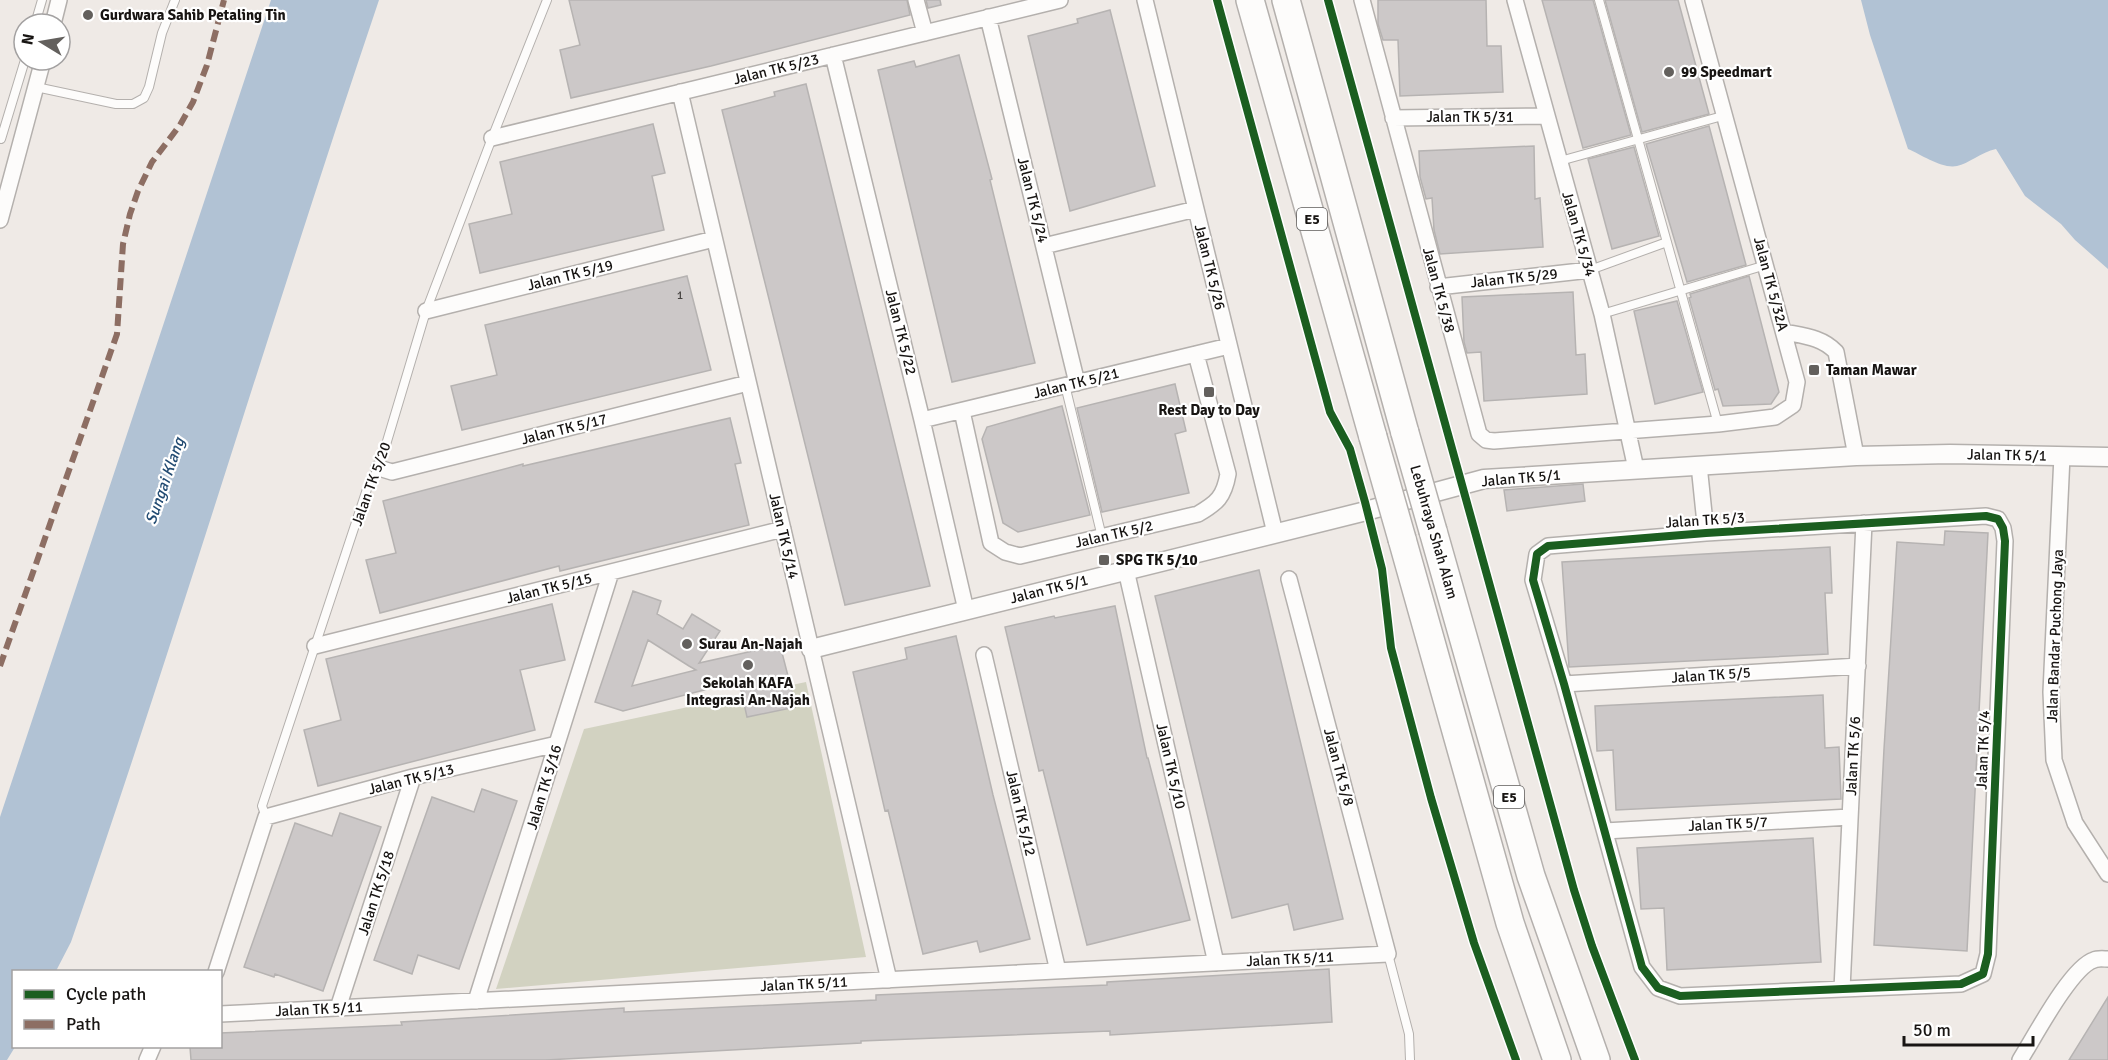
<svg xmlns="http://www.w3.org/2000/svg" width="2108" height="1060" viewBox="0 0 2108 1060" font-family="Signika,sans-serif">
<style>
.green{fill:#d2d2c1}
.water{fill:#b1c2d4}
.building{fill:#ccc8c8;stroke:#b6b3b2;stroke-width:1.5;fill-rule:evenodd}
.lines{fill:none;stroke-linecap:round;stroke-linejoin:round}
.service-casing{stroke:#b4b0ad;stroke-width:10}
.minor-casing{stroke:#b4b0ad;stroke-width:18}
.tertiary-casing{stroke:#b4b0ad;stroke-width:21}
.motorway-casing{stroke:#b4b0ad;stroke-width:30}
.service{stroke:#fdfcfb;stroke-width:8}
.minor{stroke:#fdfcfb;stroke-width:15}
.tertiary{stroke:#fdfcfb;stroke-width:18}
.motorway{stroke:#fdfcfb;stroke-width:27}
.motorway-bridge-casing{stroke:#b4b0ad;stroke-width:30;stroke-linecap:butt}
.motorway-bridge{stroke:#fdfcfb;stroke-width:27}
.quiet{stroke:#8d6e63;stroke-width:6;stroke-dasharray:12 6;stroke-linecap:butt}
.cycleway-casing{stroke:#fff;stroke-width:11}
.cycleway{stroke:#1b5e20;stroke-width:8}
.poi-dot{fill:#63605d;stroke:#fff;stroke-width:2}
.labels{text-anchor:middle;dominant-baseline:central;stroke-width:4.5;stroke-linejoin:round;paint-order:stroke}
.number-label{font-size:12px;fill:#454240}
.shield{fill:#fff;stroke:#5d5b5a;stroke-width:1.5}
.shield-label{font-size:14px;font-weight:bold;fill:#181513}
.poi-label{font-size:15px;font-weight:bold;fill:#181513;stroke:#fff;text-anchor:start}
.street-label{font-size:15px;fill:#181513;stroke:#fff}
.water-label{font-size:16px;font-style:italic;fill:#224b72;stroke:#fff}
</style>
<rect width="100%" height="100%" fill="#efeae6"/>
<path class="green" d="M806,682L866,957L496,989L584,729Z"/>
<path class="water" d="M271,0H379C273,313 179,630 71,942L56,971L14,972L15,1047L7,1060H0V817Z
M1861,0H2108V269L2075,240L2061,224L2025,196L1996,149C1981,152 1968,164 1957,166C1942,169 1922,155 1908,149L1870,35Z"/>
<path class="building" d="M569,0H907L910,15L711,66L571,98L560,50L580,45Z
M926,0H940L941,5L928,8Z
M1378,0H1486L1487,46H1501L1503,92L1400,96L1398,40H1383L1378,24Z
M1542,0H1593L1631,135L1583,148Z
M1605,0H1678L1709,114L1642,132Z
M1110,10L1155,186L1070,211L1028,36L1078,23L1077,19Z
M959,55L992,179L990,180L1035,363L952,382L878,70L914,61L916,67Z
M806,84L930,586L845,605L722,110L775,96L774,92Z
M653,124L665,173L652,176L664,230L480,273L469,224L512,214L500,162Z
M1709,126L1746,265L1687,282L1646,144Z
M1534,146L1535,199L1540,198L1543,247L1440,254L1434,230L1432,198L1426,199L1420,177L1419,151Z
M1634,147L1659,236L1612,249L1588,159Z
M687,276L711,370L462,430L451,386L497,375L485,325Z
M1749,276L1779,392L1771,404L1723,406L1718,389L1715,390L1689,298L1691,297L1690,294Z
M1573,292L1576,355L1585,354L1587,394L1484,401L1481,352L1467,353L1464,342L1462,297Z
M1677,301L1703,392L1655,404L1634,311Z
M1175,384L1186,431L1175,434L1189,493L1102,512L1077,408Z
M1062,406L1090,515L1018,532L1003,523L982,439L987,427Z
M730,418L741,463L735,464L749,525L560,571L559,566L380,613L366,560L396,553L383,501L523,464V466Z
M1583,484L1585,501L1507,511L1504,490Z
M1945,531L1988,533L1967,951L1874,945L1884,749L1897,542L1944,545Z
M1830,547L1832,593H1825L1828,654L1569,667L1562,562Z
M1259,570L1343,919L1294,930L1288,904L1232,918L1155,596Z
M633,591L661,601L657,614L683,629L692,614L720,631L699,663L780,645L796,707L747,717L739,681L623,711L595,702ZM648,640L689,666L696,670L632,686Z
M552,604L565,660L520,670L535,730L318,786L304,730L341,720L326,659Z
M1115,606L1147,758H1148L1190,920L1087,945L1043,770L1039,771L1005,627L1054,616L1055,618Z
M956,636L993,795L1030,939L980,952L977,941L923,954L888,810L885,811L853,672L907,659L905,648Z
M1823,695L1825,748L1839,747L1841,799L1616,810L1613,750L1597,751L1595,706Z
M482,789L517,801L459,969L418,955L412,974L374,960L432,797L474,812Z
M340,813L381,827L323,991L275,974L274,977L244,967L295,823L332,836Z
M1813,838L1821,962L1667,970L1664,908L1641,909L1637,848Z
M1329,969L1332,1022L1110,1035V1031L861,1041V1043L546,1060H191L190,1047H220V1033L402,1025L401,1022L624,1008V1012L876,1000V995L1107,985V982Z
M2108,997V1060H2069Z"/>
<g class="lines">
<g class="service-casing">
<path id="service" d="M1599,0L1718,424
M35,24L42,0
M36,87L116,104H133L144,98L149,87L162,33L175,0
M1,139L25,60
M1560,161L1726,115
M1590,270L1667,242
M1602,314L1766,265
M1065,385L1102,537
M266,817L262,806L368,486L379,468L426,311L492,138L547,0
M1388,954L1409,1034L1410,1060"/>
</g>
<g class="minor-casing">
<path id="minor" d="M916,0L925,33
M1145,0L1275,533
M1362,0L1479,434L1486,440L1494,441L1718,424L1775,417L1793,405L1797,382L1693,0
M1515,0L1602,314L1636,469
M988,17L1077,383
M53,24L59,0
M833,55L922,420L966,610
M680,92L889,980
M1393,118L1547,116
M492,138L1060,0
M0,220L43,60
M1044,246L1196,209
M1438,287L1590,270
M426,311L714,239
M1784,332C1804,336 1822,337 1836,352L1856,456
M962,411L991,543L1005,552L1020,556L1198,514C1217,503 1224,497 1228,474L1196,354
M922,420L1229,346
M2062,456L2051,692L2054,760L2075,823L2108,874
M1699,465L1706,533
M379,468L392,472L748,383
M1986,516L1998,519L2003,528L2005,541L1988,954L1983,974L1961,984L1680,996L1658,988L1642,967L1564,684L1533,580L1537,554L1548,546L1706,533Z
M1126,570L1216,963
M315,646L783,529
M984,655L1058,971
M1564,684L1858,666
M1605,831L1850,817
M216,972L266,817L413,777L557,744
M1842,989L1864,523
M476,1001L611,572
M338,1008L413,777
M220,1014L1388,954L1289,579
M147,1060L153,1046
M2020,1060C2034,1038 2071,967 2094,960C2098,958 2104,959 2108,959"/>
</g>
<g class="tertiary-casing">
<path id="tertiary" d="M811,649L1362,512L1484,479L1856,456L1950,454L2108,457"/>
</g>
<g class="motorway-casing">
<path id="motorway" d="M1250,0L1373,437
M1286,0L1405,433
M1433,531L1531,876L1596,1060
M1402,539L1510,923L1557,1060"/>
</g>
<use href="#service" class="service"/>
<use href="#minor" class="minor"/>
<use href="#tertiary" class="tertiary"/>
<use href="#motorway" class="motorway"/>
<g class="motorway-bridge-casing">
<path id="motorway-bridge" d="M1405,433L1433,531
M1373,437L1402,539"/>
</g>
<use href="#motorway-bridge" class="motorway-bridge"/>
<path class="quiet" d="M0,666L117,334L123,244L130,214L138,191L152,162L180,125L193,102L207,65L224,0"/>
<g class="cycleway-casing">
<path id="cycleway" d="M1217,0L1330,412L1350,449L1365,502L1382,569L1391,648L1431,798L1474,943L1516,1060
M1328,0L1574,890L1592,946L1635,1060
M1986,516L1998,519L2003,528L2005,541L1988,954L1983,974L1961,984L1680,996L1658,988L1642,967L1564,684L1533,580L1537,554L1548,546L1706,533Z"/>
</g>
<use href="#cycleway" class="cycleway"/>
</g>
<g class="poi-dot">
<circle cx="88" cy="15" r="6"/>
<circle cx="1669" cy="72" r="6"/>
<rect x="1808" y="364" width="12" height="12" rx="3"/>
<rect x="1203" y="386" width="12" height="12" rx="3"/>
<rect x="1098" y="554" width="12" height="12" rx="3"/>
<circle cx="687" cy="644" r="6"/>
<circle cx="748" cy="665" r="6"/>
</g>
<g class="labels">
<g class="number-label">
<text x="680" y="295">1</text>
</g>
<g class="shield">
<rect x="1297" y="208" width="30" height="22" rx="4.5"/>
<rect x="1494" y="786" width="30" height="22" rx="4.5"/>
</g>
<g class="shield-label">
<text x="1312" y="219">E5</text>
<text x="1509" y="797">E5</text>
</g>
<g class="poi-label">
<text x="100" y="15">Gurdwara Sahib Petaling Tin</text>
<text x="1681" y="72">99 Speedmart</text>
<text x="1826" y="370">Taman Mawar</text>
<text x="1209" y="410" text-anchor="middle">Rest Day to Day</text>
<text x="1116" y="560">SPG TK 5/10</text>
<text x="699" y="644">Surau An-Najah</text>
<text x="748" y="683" text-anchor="middle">Sekolah KAFA<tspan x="748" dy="17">Integrasi An-Najah</tspan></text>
</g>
<g class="street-label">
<text transform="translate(776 69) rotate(-14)">Jalan TK 5/23</text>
<text x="1470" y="117">Jalan TK 5/31</text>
<text transform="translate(1033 200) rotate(76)">Jalan TK 5/24</text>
<text transform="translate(1579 234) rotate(74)">Jalan TK 5/34</text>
<text transform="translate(1210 267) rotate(76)">Jalan TK 5/26</text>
<text transform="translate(570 275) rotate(-14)">Jalan TK 5/19</text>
<text transform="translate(1514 278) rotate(-6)">Jalan TK 5/29</text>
<text transform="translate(1771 284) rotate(75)">Jalan TK 5/32A</text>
<text transform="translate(1439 290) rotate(75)">Jalan TK 5/38</text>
<text transform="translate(901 332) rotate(76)">Jalan TK 5/22</text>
<text transform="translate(1076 383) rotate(-14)">Jalan TK 5/21</text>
<text transform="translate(564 429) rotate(-14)">Jalan TK 5/17</text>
<text transform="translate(2007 455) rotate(1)">Jalan TK 5/1</text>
<text transform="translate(1521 478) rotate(-5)">Jalan TK 5/1</text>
<text transform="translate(371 484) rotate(-70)">Jalan TK 5/20</text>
<text transform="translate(1705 520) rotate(-4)">Jalan TK 5/3</text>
<text transform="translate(1434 532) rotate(74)">Lebuhraya Shah Alam</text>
<text transform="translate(1114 534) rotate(-13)">Jalan TK 5/2</text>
<text transform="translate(784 536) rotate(77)">Jalan TK 5/14</text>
<text transform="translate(549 588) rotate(-14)">Jalan TK 5/15</text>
<text transform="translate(1049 589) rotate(-14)">Jalan TK 5/1</text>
<text transform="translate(2055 636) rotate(-88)">Jalan Bandar Puchong Jaya</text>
<text transform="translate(1711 675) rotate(-4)">Jalan TK 5/5</text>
<text transform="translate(1983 750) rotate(-88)">Jalan TK 5/4</text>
<text transform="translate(1853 756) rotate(-87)">Jalan TK 5/6</text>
<text transform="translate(1171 766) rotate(77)">Jalan TK 5/10</text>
<text transform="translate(1339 767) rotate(75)">Jalan TK 5/8</text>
<text transform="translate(411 779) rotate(-14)">Jalan TK 5/13</text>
<text transform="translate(544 787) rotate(-73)">Jalan TK 5/16</text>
<text transform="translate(1021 813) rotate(77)">Jalan TK 5/12</text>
<text transform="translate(1728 824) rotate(-3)">Jalan TK 5/7</text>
<text transform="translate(376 893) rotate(-72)">Jalan TK 5/18</text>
<text transform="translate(1290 959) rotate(-3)">Jalan TK 5/11</text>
<text transform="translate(804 984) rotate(-3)">Jalan TK 5/11</text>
<text transform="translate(319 1009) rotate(-3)">Jalan TK 5/11</text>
</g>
<g class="water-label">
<text transform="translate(165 481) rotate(-71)">Sungai Klang</text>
</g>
</g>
<rect x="12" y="970" width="210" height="78" fill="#ffffff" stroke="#a3a1a1" stroke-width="1.5"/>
<rect x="24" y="990" width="30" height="9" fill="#1b5e20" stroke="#a3a1a1" stroke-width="1.5"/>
<text x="66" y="1000" font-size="18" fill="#181513">Cycle path</text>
<rect x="24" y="1020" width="30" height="9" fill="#8d6e63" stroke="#a3a1a1" stroke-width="1.5"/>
<text x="66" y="1030" font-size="18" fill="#181513">Path</text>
<g transform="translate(42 42) rotate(281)"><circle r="28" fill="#ffffff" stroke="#a3a1a1" stroke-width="1.5"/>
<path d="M0-4.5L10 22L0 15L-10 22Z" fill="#63605d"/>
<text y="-9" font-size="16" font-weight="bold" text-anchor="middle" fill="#181513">N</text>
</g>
<path d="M1904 1036v9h129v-9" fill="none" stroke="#181513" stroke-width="3"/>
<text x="1913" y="1036" font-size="18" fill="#181513" stroke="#ffffff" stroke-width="4.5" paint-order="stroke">50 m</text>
</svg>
